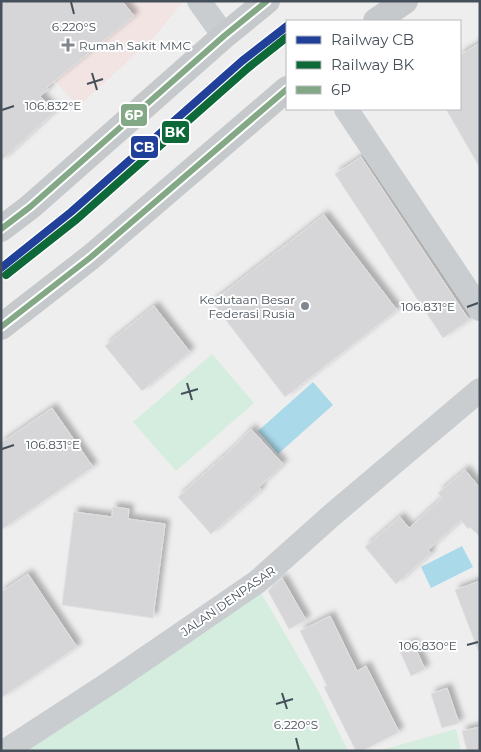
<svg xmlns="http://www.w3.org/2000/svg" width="481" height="752" viewBox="0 0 481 752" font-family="Montserrat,sans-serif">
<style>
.medical{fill:#f1e4e2}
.green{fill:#d4edde}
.water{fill:#aad9e9}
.building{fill:#d6d6d8;stroke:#e0e0e1;filter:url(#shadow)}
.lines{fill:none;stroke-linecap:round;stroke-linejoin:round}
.secondary{stroke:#cacdd0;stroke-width:24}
.primary{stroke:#c6c9cc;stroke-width:26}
.bus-1-casing{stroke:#fff;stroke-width:10}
.bus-1{stroke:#83a885;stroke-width:6}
.rail-1-casing{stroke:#fff;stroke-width:11}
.rail-2-casing{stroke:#fff;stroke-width:11}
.rail-1{stroke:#20409a;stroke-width:8}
.rail-2{stroke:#0e6938;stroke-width:8}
.ticks{fill:none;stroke:#46505a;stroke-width:2}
.poi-dot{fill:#81878e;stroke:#fff;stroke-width:2}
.labels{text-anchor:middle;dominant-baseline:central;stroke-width:4;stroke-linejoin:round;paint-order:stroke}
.poi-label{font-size:12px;fill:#46505a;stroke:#fff;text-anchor:start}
.street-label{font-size:12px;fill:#46505a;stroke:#fff}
.ticks-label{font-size:12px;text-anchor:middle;fill:#46505a;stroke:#fff;stroke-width:4;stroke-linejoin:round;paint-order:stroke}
.line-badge{stroke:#fff;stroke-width:2}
.badge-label{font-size:14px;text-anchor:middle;font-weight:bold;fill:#fff}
</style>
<defs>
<filter id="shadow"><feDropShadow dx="4.5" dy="-4.5" stdDeviation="2.5" flood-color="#0004"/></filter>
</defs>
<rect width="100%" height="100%" fill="#efeeee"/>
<path class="medical" d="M1,1H184L154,37L78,107L1,19Z"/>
<path class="green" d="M212,354L254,403L176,471L133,422Z
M257,586L319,692L348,751H23Z
M456,729L461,751H378Z"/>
<path class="water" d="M313,382L333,405L278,454L258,431Z
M462,546L473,567L431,588L421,567Z"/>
<path class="building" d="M1,1H122L134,16L47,87L49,89L40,96L55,111L1,161Z
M480,43V168L446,109H460V55Z
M361,157L469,320L443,338L335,174Z
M324,215L397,310L285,397L212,302Z
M154,306L190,352L142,391L105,346Z
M52,408L93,467L1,530V443Z
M251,429L283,464L259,487L261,490L211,534L178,497L232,449Z
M465,470L480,488V537L470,527L468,529L461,520L428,550L431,553L396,584L365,547L400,517L409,528L442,498L438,493Z
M113,507L129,509L128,519L165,524L153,618L62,605L74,512L112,517Z
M28,574L77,647L1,698V592Z
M282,578L306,620L289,629L268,591Z
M480,581V650H478L455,590Z
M330,616L357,671L366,666L399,732L362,751H356L324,687L327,686L300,631Z
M413,643L425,669L411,676L399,649Z
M447,688L459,723L442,728L431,694Z
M480,727V751H467L462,731Z"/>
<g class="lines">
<path class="secondary" d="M199,1L224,36
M346,109L480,309
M5,751L114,680L257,582L332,515L480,390"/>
<path class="primary" d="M376,21L405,1
M1,229L30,207L224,36L267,1
M1,327L91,257L287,89"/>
<g class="bus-1-casing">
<path id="bus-1" d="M1,229L30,207L224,36L267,1
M1,327L91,257L287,89"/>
</g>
<use href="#bus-1" class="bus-1"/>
<g class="rail-1-casing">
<path id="rail-1" d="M1,268L71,212L242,61L287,26"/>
</g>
<g class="rail-2-casing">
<path id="rail-2" d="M6,275L77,219L248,68L287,37"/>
</g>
<use href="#rail-1" class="rail-1"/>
<use href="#rail-2" class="rail-2"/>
</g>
<path class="ticks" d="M71,2L74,14M92,73L97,90M87,84L103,79M2,110L14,106M467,307L478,303M187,383L192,400M181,394L198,389M2,449L14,445M467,645L478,642M282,693L287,709M276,704L293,699M296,738L299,750"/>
<g class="poi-dot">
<path d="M65.5 37.5h5v5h5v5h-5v5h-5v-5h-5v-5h5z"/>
<circle cx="305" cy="306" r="5"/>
</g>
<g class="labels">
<g class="poi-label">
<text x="79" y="45">Rumah Sakit MMC</text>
<text x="295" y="299" text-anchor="end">Kedutaan Besar<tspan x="295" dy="14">Federasi Rusia</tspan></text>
</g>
<g class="street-label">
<text transform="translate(228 601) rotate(-35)">JALAN DENPASAR</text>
</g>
</g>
<g class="ticks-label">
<text x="74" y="31">6.220°S</text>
<text x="53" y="110">106.832°E</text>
<text x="428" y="311">106.831°E</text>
<text x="53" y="449">106.831°E</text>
<text x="428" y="650">106.830°E</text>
<text x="296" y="729">6.220°S</text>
</g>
<g class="line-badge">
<rect x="120" y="103" width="28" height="24" rx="5" fill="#83a885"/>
<rect x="161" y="120" width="29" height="24" rx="5" fill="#0e6938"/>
<rect x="130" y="135" width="29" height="24" rx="5" fill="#20409a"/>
</g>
<g class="badge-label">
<text x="134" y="120">6P</text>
<text x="175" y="137">BK</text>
<text x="144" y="152">CB</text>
</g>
<rect width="481" height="752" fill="none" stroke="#46505a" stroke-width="5"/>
<rect x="286" y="20" width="175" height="90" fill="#ffffff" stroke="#b5b9bd"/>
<rect x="296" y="36" width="25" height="8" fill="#20409a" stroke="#b5b9bd"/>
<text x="331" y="45" font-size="15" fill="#46505a">Railway CB</text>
<rect x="296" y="61" width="25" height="8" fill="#0e6938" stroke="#b5b9bd"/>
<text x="331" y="70" font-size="15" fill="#46505a">Railway BK</text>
<rect x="296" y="86" width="25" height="8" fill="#83a885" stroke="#b5b9bd"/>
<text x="331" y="95" font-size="15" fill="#46505a">6P</text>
</svg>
